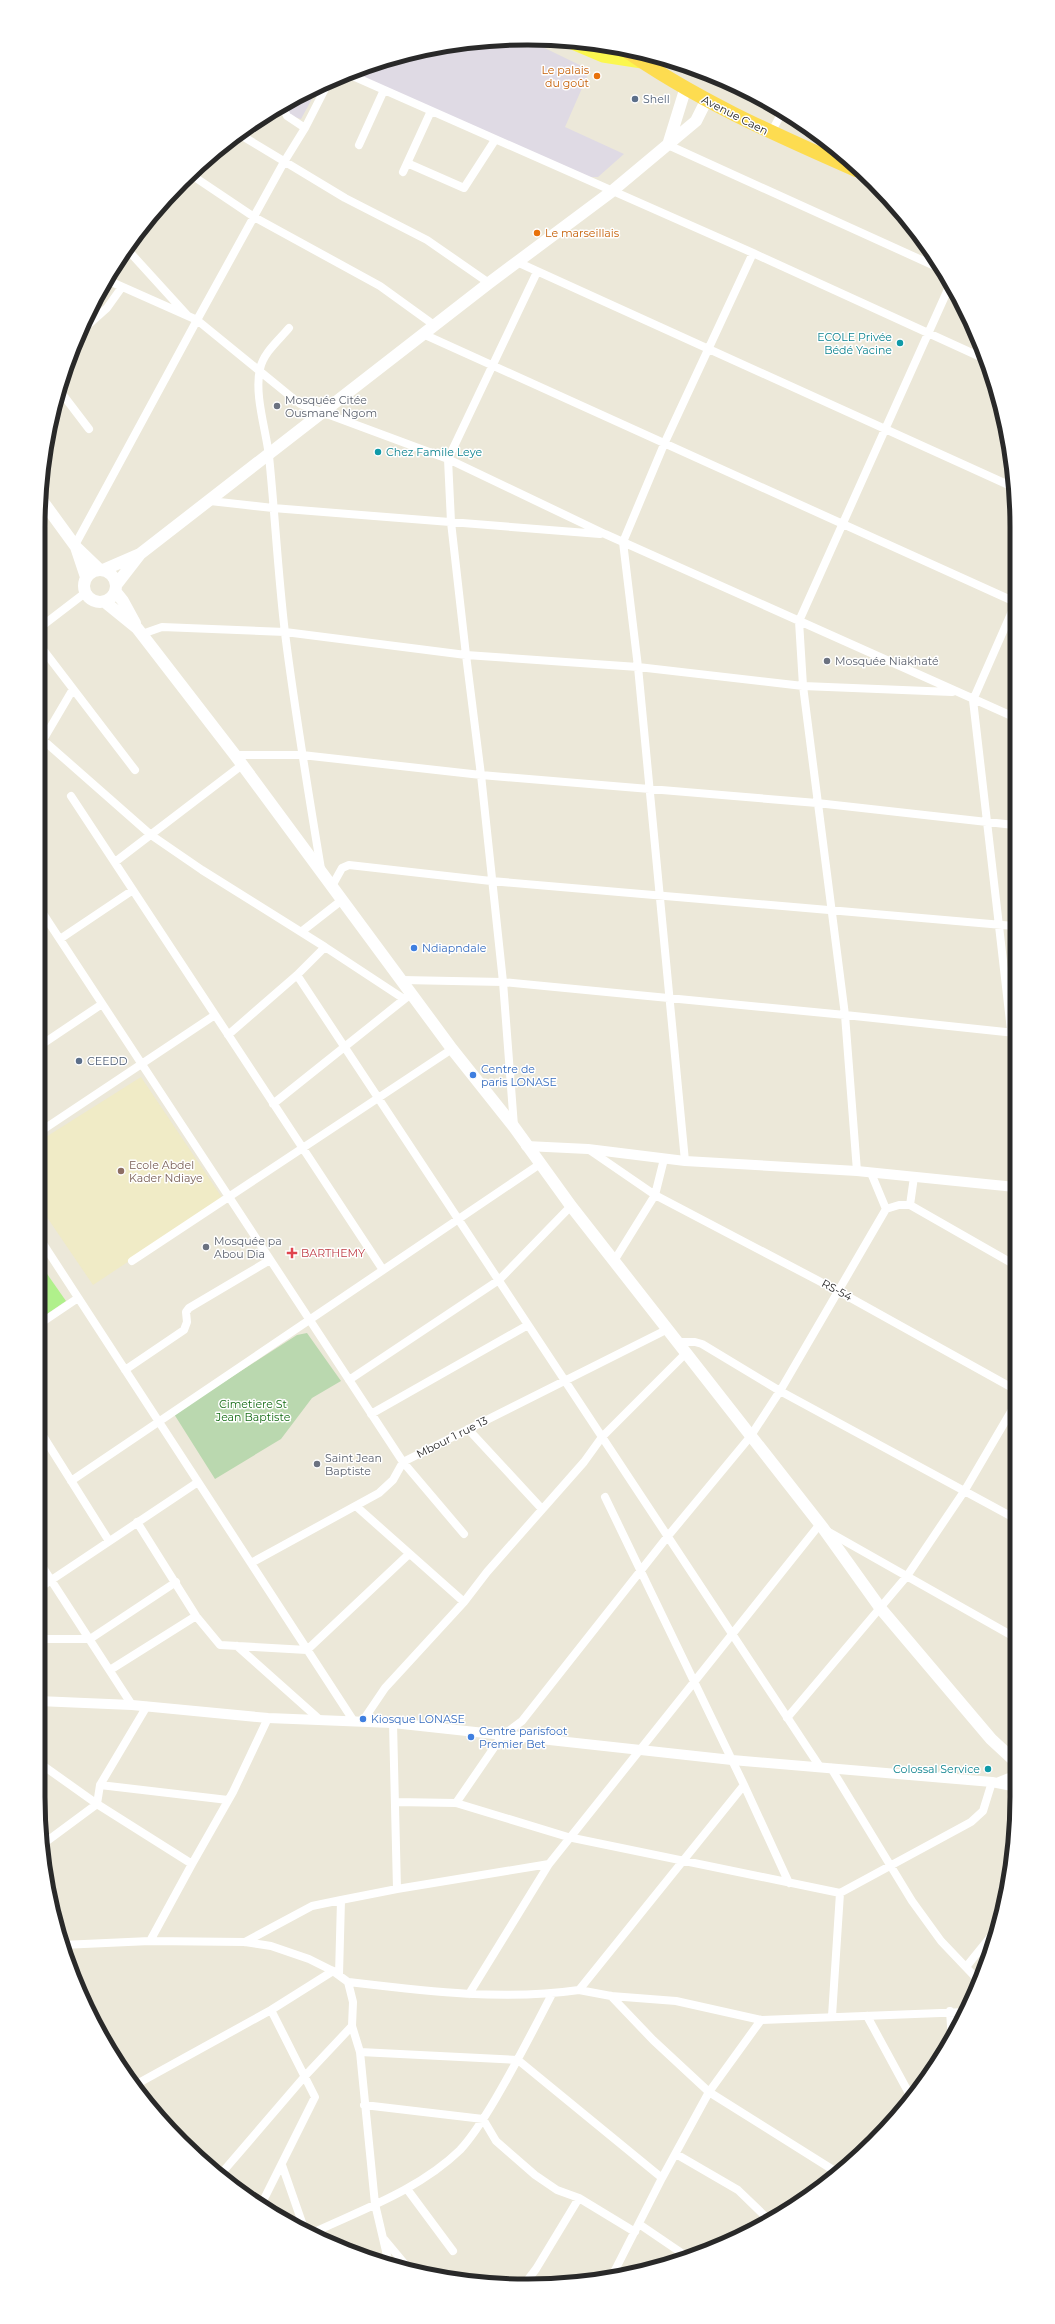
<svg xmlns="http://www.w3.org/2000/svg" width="1055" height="2324" viewBox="0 0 1055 2324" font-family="Montserrat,sans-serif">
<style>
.industrial{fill:#dfdae4}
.education{fill:#f0ebc6}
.cemetery{fill:#bad8af}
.pitch{fill:#b0f08b}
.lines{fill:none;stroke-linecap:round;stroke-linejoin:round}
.minor{stroke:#fff;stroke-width:8}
.tertiary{stroke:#fff;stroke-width:10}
.secondary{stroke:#fff;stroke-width:12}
.primary{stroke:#fbf74f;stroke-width:13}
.trunk{stroke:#fddc50;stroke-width:14}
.food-dot{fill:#e8710a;stroke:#fff;stroke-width:1.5}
.service-dot{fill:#5c6f8a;stroke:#fff;stroke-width:1.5}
.culture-dot{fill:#0f9aa8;stroke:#fff;stroke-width:1.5}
.worship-dot{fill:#6b7280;stroke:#fff;stroke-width:1.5}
.shop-dot{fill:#3f7fe0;stroke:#fff;stroke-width:1.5}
.education-dot{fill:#8d6e63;stroke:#fff;stroke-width:1.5}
.health-dot{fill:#e0444e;stroke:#fff;stroke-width:1.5}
.labels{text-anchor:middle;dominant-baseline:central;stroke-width:3;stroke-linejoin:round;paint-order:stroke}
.food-label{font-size:11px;fill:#c56008;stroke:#fff;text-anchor:end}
.service-label{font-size:11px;fill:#4e5e75;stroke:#fff;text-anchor:start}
.street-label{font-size:11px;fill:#292929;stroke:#fff}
.culture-label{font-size:11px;fill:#0d838f;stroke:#fff;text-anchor:end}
.worship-label{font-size:11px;fill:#5b616d;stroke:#fff;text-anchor:start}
.shop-label{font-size:11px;fill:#366cbe;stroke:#fff;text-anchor:start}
.education-label{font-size:11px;fill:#785e54;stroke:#fff;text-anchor:start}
.health-label{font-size:11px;fill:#be3a42;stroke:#fff;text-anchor:start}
.park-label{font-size:11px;fill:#146b14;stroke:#fff}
.rim{fill:none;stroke:#292929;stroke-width:5}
</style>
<rect width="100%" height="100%" fill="#ece8d9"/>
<path class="industrial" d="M524,38L590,70L565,127L624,154L598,177H590L351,72L432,47Z
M319,86L301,119L288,115L286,104Z"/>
<path class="education" d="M141,1077L223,1199L93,1285L38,1204V1142Z"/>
<path class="cemetery" d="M307,1333L341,1381L312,1398L281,1439L215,1479L174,1414L297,1335Z"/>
<path class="pitch" d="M38,1261L66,1301L38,1320Z"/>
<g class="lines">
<path class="minor" d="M346,73L753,253L985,359
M707,73L775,110
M282,106L287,116L305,128
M771,133L781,114
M239,134L345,198L427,240L489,283
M359,145L384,90
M668,145L937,267
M407,163L464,188L495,140
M403,172L431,111
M190,174L254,217L380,286L434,325
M126,248L187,315
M517,262L1013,487
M107,280L197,320L300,404L448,459L605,534L1014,717
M289,328C279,340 263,353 260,369C254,394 266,430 269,456C275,515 278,574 285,633C295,712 308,791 321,869
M80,332L107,308L122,287
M423,334L1013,601
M60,391L89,429
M210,501L273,508L600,534
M75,545L197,320L284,162L305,128L329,81
M1013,609L973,700L1015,1065
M38,629L85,593
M142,634L162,627L285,632L466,655L638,667L803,686L952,692
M38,643L135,770
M73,689L43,740L151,835L202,870L325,947L404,999
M235,755H302L481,775L817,803L1014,825
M71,796L383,1270
M115,862L242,765
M332,886L342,868L349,865L491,881L1014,926
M38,906L403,1462L464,1534
M301,932L342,900
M60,939L133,890
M297,975L820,1767
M402,980L503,982L845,1015L1015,1033
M38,1034L44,1043
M228,1035L297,975L325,947
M38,1047L102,1004
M273,1104L407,997
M514,1126L503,982L481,775L466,655L451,522L448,459L537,272
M38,1133L215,1015
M588,1149L655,1195L838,1291L1016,1390
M685,1161L638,667L623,542L665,442L753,253
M857,1171L845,1015L803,686L799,621L949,287
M871,1173L886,1209
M910,1205L1015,1265
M38,1236L353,1720
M132,1261L452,1049
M614,1261L655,1195L664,1159
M38,1325L78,1298
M678,1342H695L702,1344L780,1391L1016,1519
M125,1370L184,1330L187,1322L186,1312L189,1308L270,1260
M349,1380L499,1280L571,1206
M371,1414L528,1325
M38,1428L109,1541
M468,1429L542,1509
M71,1481L540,1164
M605,1497L744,1785L789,1883
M357,1507L464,1602
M137,1522L196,1616L220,1645L307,1650L409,1554
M827,1531L1016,1638
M38,1560L132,1705
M251,1563L379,1493L393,1480L403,1462L668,1329
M38,1589L198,1482
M38,1639H90L176,1582
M237,1646L319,1719
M110,1670L196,1616
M787,1718L907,1576L965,1490L1016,1403
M362,1722L385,1688L464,1602L487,1572L584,1462L602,1437L686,1353
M38,1762L97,1804L192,1864L150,1941
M831,1768L912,1901L941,1941L980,1982
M100,1785L228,1800
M395,1802L456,1803L568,1837L840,1893L971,1822L983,1811L992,1782
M456,1803L502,1736L522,1721L668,1536L750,1437L780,1391L886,1209L899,1205H910L914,1177
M43,1844L97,1804L100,1785L147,1706
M192,1864L233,1792L268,1718
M397,1889L549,1864L820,1524
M245,1942L312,1906L341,1900
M62,1945L150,1941L245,1942L271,1946L309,1959L333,1971L348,1982L353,2002L352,2026L360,2052L518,2060L662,2178L709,2092L653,2040L611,1996
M966,1967L996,1930
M339,1975L341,1900L397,1889L393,1723
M348,1982C424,1991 503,2001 579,1990L744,1785
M579,1990L611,1996L676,2001L761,2020L966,2012
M469,1994L549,1864
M950,2011L952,2041
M832,2016L840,1893
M867,2016L911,2097
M761,2020L709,2092L838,2173
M102,2037L107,2046
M360,2052L375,2204L389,2264
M135,2085L271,2010L333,1971
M364,2105L483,2119L496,2141L535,2175L557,2190L579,2198L635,2232
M676,2154L738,2190L769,2220
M282,2165L305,2231
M220,2175L305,2076L352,2026
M407,2189L453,2251
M261,2205L315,2097L271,2010
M639,2224L689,2258
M758,2227L802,2199
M310,2234C361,2210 419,2190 460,2150C474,2135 486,2115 496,2098C516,2064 534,2029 552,1994
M384,2239L409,2269
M611,2278L662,2178
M523,2286L536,2269L579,2198"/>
<path class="tertiary" d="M526,1146L588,1149L685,1161L857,1171L1015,1187
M38,1701L132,1705L268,1718L393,1723L732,1760L992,1782L1017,1787
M997,1783L1017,1775"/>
<path class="secondary" d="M668,145L685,90
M41,499L76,547L100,570
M76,547L86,577
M84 586a16 16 0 1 1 32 0a16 16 0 1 1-32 0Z
M103,570L140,554
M116,585L140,554L489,283L611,192L696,121L706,101
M115,591L123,601L135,623
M105,602L137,628L235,755L452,1049L514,1127L571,1206L823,1528L881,1609L991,1739L1017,1763"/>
<path class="primary" d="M570,42L603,56L642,62"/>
<path class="trunk" d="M621,47C694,99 774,134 856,170"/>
</g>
<g class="food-dot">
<circle cx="597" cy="76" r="4"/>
<circle cx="537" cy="233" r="4"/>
</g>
<g class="service-dot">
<circle cx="635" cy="99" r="4"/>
<circle cx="79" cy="1061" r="4"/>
</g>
<g class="culture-dot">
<circle cx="900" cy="343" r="4"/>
<circle cx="378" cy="452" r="4"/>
<circle cx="988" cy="1769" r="4"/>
</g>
<g class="worship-dot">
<circle cx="277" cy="406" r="4"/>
<circle cx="827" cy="661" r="4"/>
<circle cx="206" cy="1247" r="4"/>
<circle cx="317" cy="1464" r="4"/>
</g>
<g class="shop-dot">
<circle cx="414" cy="948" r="4"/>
<circle cx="473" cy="1075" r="4"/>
<circle cx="363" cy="1719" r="4"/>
<circle cx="471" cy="1737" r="4"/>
</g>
<circle class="education-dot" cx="121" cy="1171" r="4"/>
<path class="health-dot" d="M290 1247h4v4h4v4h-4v4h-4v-4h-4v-4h4z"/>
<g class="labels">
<g class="food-label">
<text x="589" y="70">Le palais<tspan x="589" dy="13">du goût</tspan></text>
<text x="545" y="233" text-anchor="start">Le marseillais</text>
</g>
<g class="service-label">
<text x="643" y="99">Shell</text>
<text x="87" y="1061">CEEDD</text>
</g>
<g class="street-label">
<text transform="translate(735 115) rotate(27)">Avenue Caen</text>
<text transform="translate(837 1290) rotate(28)">RS-54</text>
<text transform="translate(452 1437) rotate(-27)">Mbour 1 rue 13</text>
</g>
<g class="culture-label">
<text x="892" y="337">ECOLE Privée<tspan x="892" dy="13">Bédé Yacine</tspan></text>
<text x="386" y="452" text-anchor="start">Chez Famile Leye</text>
<text x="980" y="1769">Colossal Service</text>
</g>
<g class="worship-label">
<text x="285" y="400">Mosquée Citée<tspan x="285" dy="13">Ousmane Ngom</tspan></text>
<text x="835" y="661">Mosquée Niakhaté</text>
<text x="214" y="1241">Mosquée pa<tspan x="214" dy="13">Abou Dia</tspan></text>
<text x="325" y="1458">Saint Jean<tspan x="325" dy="13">Baptiste</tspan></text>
</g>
<g class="shop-label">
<text x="422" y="948">Ndiapndale</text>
<text x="481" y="1069">Centre de<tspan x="481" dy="13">paris LONASE</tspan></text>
<text x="371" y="1719">Kiosque LONASE</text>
<text x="479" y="1731">Centre parisfoot<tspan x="479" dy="13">Premier Bet</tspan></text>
</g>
<g class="education-label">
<text x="129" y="1165">Ecole Abdel<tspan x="129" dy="13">Kader Ndiaye</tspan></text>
</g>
<g class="health-label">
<text x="301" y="1253">BARTHEMY</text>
</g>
<g class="park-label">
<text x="253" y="1404">Cimetiere St<tspan x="253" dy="13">Jean Baptiste</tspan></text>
</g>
</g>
<path d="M0 0H1055V2324H0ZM527 45H528A482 482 0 0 1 1010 527V1797A482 482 0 0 1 528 2279H527A482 482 0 0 1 45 1797V527A482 482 0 0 1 527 45Z" fill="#fff" fill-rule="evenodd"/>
<path class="rim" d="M527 45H528A482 482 0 0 1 1010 527V1797A482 482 0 0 1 528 2279H527A482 482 0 0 1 45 1797V527A482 482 0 0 1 527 45Z"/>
</svg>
